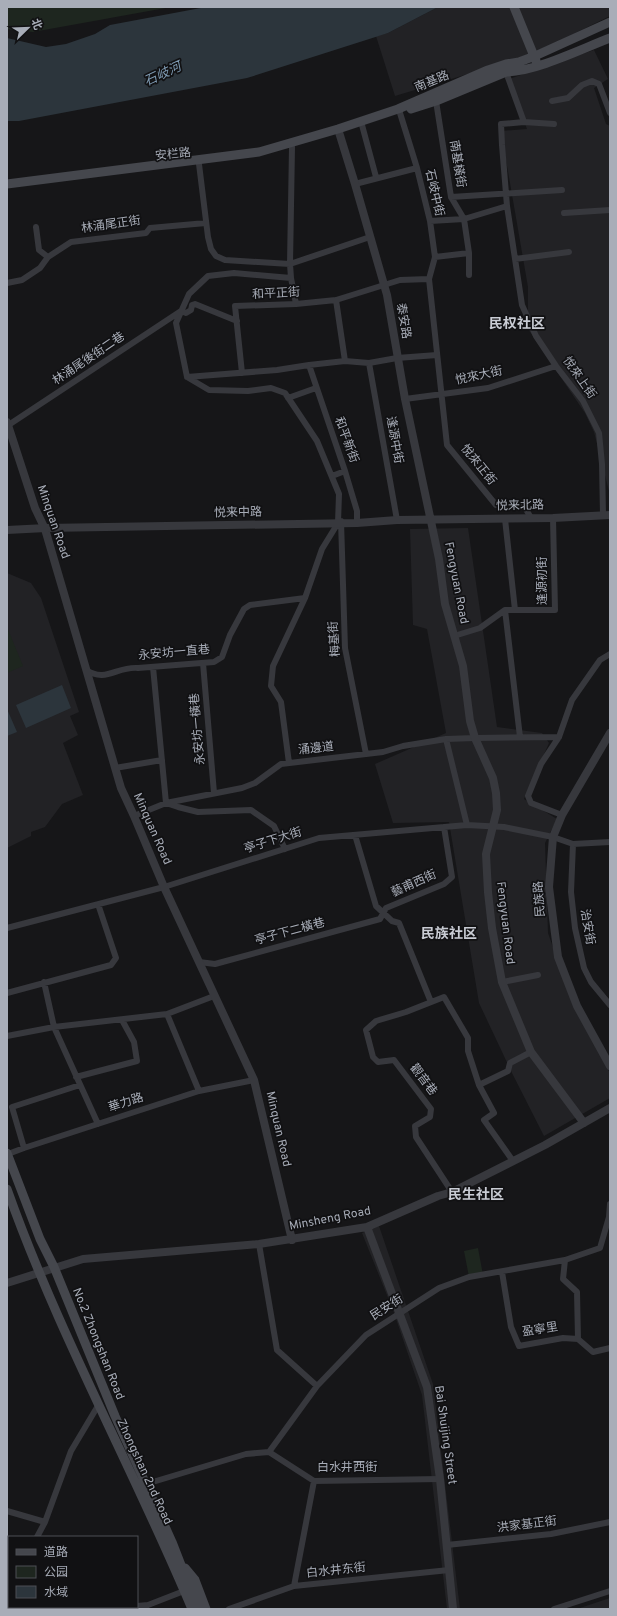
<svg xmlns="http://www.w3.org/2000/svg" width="617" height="1616" viewBox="0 0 617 1616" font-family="Overpass,'Noto Sans SC',sans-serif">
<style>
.built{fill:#222225}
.green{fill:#1e261f}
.water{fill:#2c353c}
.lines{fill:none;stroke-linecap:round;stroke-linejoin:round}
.minor{stroke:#37383d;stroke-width:6}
.tertiary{stroke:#37383d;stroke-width:8}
.secondary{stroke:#45474d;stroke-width:9}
.labels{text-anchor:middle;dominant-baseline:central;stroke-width:3.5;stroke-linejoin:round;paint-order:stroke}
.street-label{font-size:12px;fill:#a8adb8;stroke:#111113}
.water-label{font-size:13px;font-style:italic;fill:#7f9bb3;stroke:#111113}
.quarter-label{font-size:14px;font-weight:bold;fill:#c9ccd4;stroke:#111113}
</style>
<rect width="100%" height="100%" fill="#161618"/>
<path class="built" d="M438,7H610V16L555,43L514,60L395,96L376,36L388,33Z
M594,50L608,79L594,88L606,124L610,126V495L594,432L585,413L528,329V287L501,131L527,129L509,79Z
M468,528L497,727L542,733L549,743L524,799L557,819L545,843L548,933L573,1005L610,1073V1098L544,1136L513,1075L479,1003L449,822L393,823L375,764L446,733L427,629L413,625L410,529Z
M7,573L31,583L41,598L79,712L70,716L78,735L63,743L83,795L62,804L45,827L31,832V836L7,848Z
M379,1226L433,1384L460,1609H447L422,1395L393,1310L362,1233Z
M610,1598V1609H577Z"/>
<path class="green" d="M7,7H171L33,32L7,29Z
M7,627L23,666L7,673Z
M478,1248L483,1275L469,1277L464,1251Z"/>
<path class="water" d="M206,7H438L388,33L247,78L19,121H7V38L46,47L66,44L95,34L110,25Z
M62,685L71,708L26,728L16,705Z
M7,709L17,732L7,736Z"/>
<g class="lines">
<path class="minor" d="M506,72L524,122
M436,101L451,197L464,219L469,253V275
M552,101L568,98L582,85L592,81L599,84L610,113
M400,113L417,168L430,221L435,257L429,279L447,445L496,505L523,504L531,518
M554,124L524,122L501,124L502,145L507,206L522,305L536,336L556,366L583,401L599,433L602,464L603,515
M362,125L376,177
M292,147L290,264L291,278L296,304
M199,164L208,237L211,249L216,256L225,260L290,264L370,237
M355,184L417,168
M451,197L562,190
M564,213L610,210
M430,221L464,219L507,206
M36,227L39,250L48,257
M435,257L469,253
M515,259L569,252
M7,283L22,280L40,268L48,257L71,242L146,233L150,228L206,223
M336,300L345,361
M369,363L397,520
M309,365L345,471L357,511V523
M242,373L235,306L296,304L336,300L400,280L429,279
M187,377L277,370L309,365L345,361L369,363L397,358L437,355
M288,398L316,388
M405,399L488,388L556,366
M7,426L181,311L186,313L191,310L192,305L195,304L237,321
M332,476L345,471
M505,519L515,610
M341,521L345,648L366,754
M505,610L520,737
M454,636L480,628L505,610H555L553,518
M203,663L214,793
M153,667L166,803L178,807L198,812L251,810L274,826L285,849
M86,670C106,683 117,666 138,668L214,662L222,657L230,635L244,609L250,605L305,598
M446,739L467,825
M289,763L281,702L271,686L273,666L305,598L322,549L338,523L339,494L317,441L285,393L271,388L248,391L209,390L187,377L176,323L189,294L208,276L234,273L291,278
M115,768L162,760
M562,815L531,803L528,796L541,764L559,737L572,700L600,660L610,654
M134,816L166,803L242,788L255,783L281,764L383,752L403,746L446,739L475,738L559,737
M355,835L376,906L392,921L399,923L431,1002
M573,844L571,892L575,928L584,968L591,982L610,1005
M7,928L164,887L319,838L467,825L504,827L553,837L573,844L610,842
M199,962L215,964L380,919L386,908L444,884L452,877L444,827
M44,982L54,1027L98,1124
M502,982L538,975
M7,993L111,965L116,958L98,904
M167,1014L199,1091
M7,1036L54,1027L167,1014L214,996
M76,1077L137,1061L134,1042L122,1020
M479,1085L508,1071L510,1063L531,1052
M24,1148L12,1107L80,1085
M8,1154L24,1148L199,1091L254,1080
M452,1192L416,1137L415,1126L430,1117L431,1109L394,1060L378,1062L373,1057L366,1030L376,1021L406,1012L444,997L468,1038V1051L479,1085L494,1113L484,1120L513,1161
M259,1244L277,1350L317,1386
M565,1260L563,1279L577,1292L578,1339
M502,1272L511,1327L519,1346L563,1338L578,1339L593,1352L610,1348
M269,1452L317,1386L366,1335L439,1288L469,1277L565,1260L600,1248L609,1217L610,1204
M146,1484L246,1454L269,1452L314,1481L440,1479
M7,1511L45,1522
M37,1537L45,1522L71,1451L99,1404
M447,1545L551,1534L610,1522
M294,1586L314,1481
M137,1606L148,1605L184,1591
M57,1607L68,1609
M18,1609V1607
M115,1609L131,1607
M229,1609L294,1586L449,1570
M554,1609L610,1591"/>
<path class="tertiary" d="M338,129L355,184L387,295L405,399L439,559L445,604L463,666L470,721L475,738L493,778L496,793L497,810L486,854L488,892L492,928L502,982L531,1052L584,1123
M7,422L35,508L45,529L121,788L134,816L164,887L254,1080L292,1240
M7,530L46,528L357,523L397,520L553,518L610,515
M610,733L562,815L553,837L549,887L558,957L577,1006L610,1066
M367,1227L427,1387L440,1479L453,1609
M7,1283L83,1259L259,1244L367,1227L438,1196L452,1192L545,1145L610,1108"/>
<path class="secondary" d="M514,7L536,61
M411,109L436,101L506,72C537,71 581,49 610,38
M7,184L259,152L338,129L398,109L488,70L506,64L519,62L535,56L610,22
M7,1153L40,1239L54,1267L115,1416L172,1542L198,1609
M7,1189C58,1333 133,1468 192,1609
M185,1568L195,1580L206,1609"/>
</g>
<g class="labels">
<g class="street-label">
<text transform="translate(432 82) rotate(-23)">南基路</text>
<text transform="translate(173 155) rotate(-6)">安栏路</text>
<text transform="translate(457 164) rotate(81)">南基橫街</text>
<text transform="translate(434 193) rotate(77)">石岐中街</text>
<text transform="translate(111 225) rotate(-8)">林涌尾正街</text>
<text transform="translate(276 294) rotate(-3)">和平正街</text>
<text transform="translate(403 321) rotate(80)">泰安路</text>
<text transform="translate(89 359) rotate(-34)">林涌尾後街二巷</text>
<text transform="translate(479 376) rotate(-12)">悅來大街</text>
<text transform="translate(579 378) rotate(55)">悅來上街</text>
<text transform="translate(346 440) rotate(70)">和平新街</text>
<text transform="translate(394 440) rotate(80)">逢源中街</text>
<text transform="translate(478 465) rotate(51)">悅來正街</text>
<text transform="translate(520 506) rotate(-1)">悦来北路</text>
<text transform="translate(238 513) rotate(-1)">悦来中路</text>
<text transform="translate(53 522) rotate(71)">Minquan Road</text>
<text transform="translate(543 581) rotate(-90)">逢源初街</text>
<text transform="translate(456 583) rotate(79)">Fengyuan Road</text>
<text transform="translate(335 639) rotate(-94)">梅基街</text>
<text transform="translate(174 653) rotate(-5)">永安坊一直巷</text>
<text transform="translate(198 729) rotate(-95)">永安坊一橫巷</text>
<text transform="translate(316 749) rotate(-6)">涌邊道</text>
<text transform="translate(152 829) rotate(66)">Minquan Road</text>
<text transform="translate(273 841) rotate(-17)">亭子下大街</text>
<text transform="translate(414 884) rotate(-24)">藝甫西街</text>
<text transform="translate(540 899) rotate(-94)">民族路</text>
<text transform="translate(505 923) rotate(83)">Fengyuan Road</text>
<text transform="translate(587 927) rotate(80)">治安街</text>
<text transform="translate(290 932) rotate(-15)">亭子下二橫巷</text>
<text transform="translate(423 1080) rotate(53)">觀音巷</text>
<text transform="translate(126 1103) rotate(-18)">華力路</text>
<text transform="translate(278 1129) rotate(77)">Minquan Road</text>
<text transform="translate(330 1219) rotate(-11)">Minsheng Road</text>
<text transform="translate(387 1308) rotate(-33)">民安街</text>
<text transform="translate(540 1330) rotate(-9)">盈寧里</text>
<text transform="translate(98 1344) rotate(68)">No.2 Zhongshan Road</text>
<text transform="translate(445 1435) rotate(82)">Bai Shuijing Street</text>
<text x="347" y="1468">白水井西街</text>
<text transform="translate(144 1472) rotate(65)">Zhongshan 2nd Road</text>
<text transform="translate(527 1525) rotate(-7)">洪家基正街</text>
<text transform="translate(336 1571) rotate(-6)">白水井东街</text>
</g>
<g class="water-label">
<text transform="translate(163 75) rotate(-25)">石岐河</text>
</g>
<g class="quarter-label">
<text x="517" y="324">民权社区</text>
<text x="449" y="934">民族社区</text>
<text x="476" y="1195">民生社区</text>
</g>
</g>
<rect width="617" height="1616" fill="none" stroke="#a8adb8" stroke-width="16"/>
<rect x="8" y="1536" width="130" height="72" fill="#111113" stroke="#4d4f55"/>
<rect x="16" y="1549" width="20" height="6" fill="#45474d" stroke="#4d4f55"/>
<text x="44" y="1556" font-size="12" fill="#a8adb8">道路</text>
<rect x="16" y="1566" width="20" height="12" fill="#1e261f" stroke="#4d4f55"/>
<text x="44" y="1576" font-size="12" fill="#a8adb8">公园</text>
<rect x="16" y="1586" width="20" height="12" fill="#2c353c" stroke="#4d4f55"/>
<text x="44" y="1596" font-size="12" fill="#a8adb8">水域</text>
<g transform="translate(28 28) rotate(67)" stroke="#111113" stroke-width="3" paint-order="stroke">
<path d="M0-3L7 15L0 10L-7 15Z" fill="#a8adb8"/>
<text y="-6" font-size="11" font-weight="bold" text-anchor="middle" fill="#a8adb8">北</text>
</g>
</svg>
